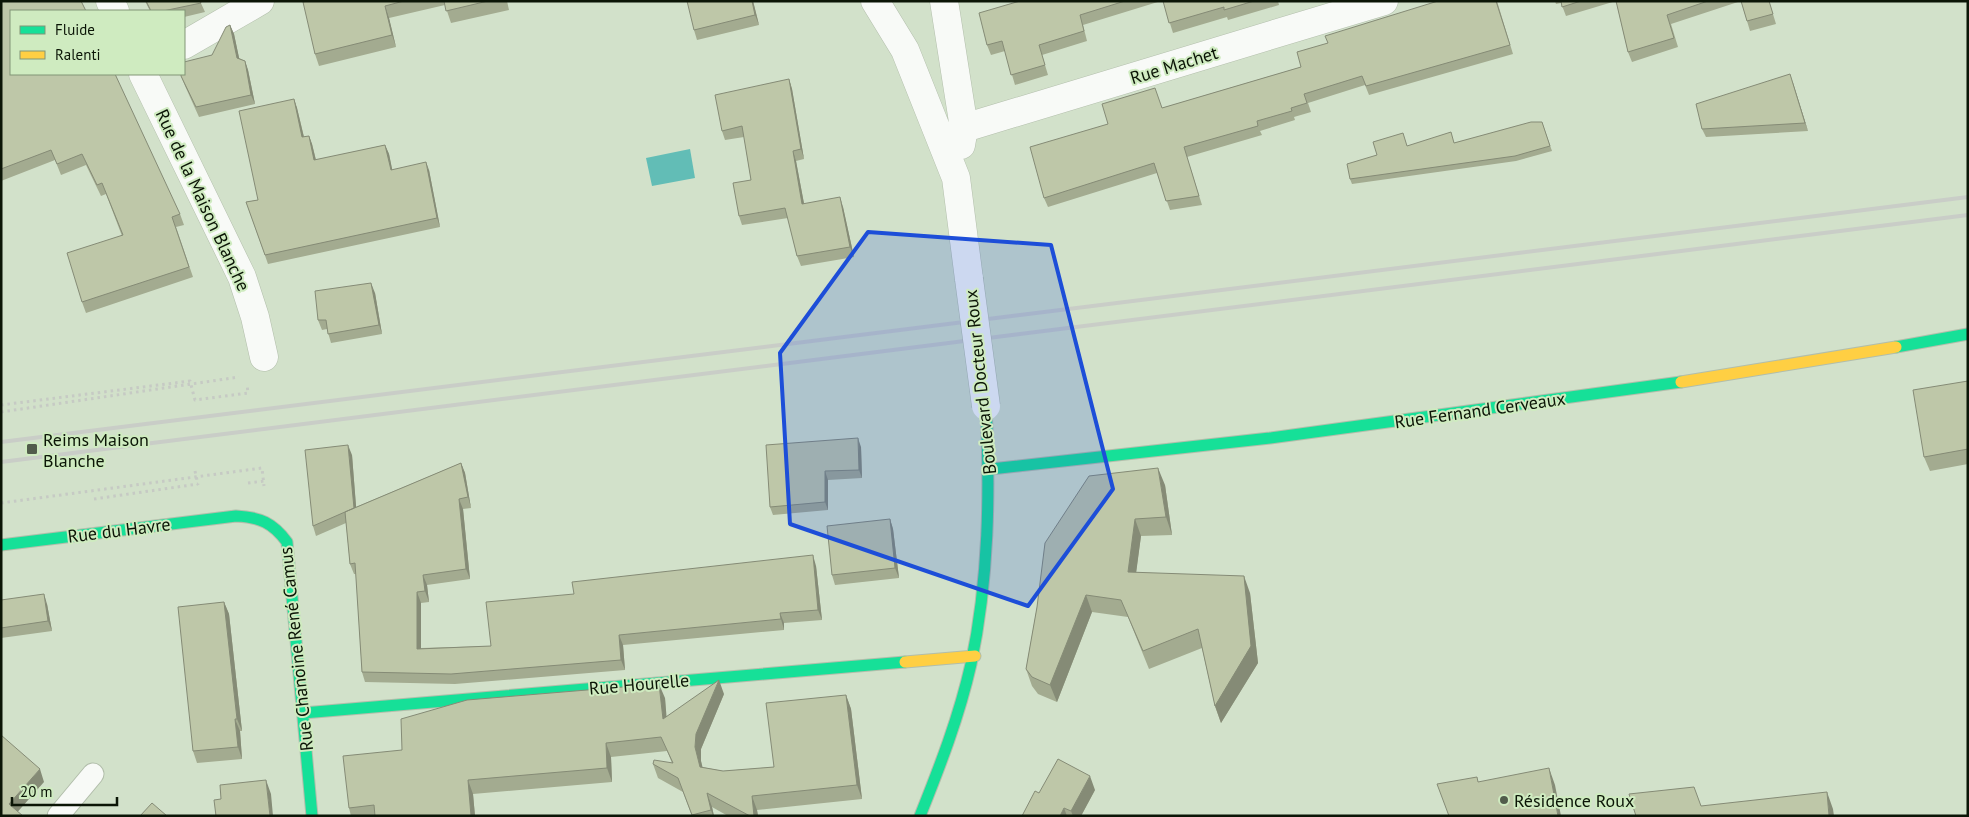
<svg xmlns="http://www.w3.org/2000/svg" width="1969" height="817" viewBox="0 0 1969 817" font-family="'PT Sans',sans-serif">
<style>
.water{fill:#62bdb6}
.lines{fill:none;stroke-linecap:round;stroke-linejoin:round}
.lane-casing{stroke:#b2beab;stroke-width:23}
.street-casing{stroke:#b2beab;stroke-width:29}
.fast-casing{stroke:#b2beab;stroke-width:13}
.slow-casing{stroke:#b2beab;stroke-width:13}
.path{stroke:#c6cac4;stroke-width:3;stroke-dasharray:2.5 4;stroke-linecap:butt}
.lane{stroke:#f8faf7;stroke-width:21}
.street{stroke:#f8faf7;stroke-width:28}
.fast{stroke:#16e098;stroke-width:11}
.slow{stroke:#ffcf43;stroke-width:11}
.rail{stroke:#c9cdc7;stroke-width:4}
.street-bridge-casing{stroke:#b2beab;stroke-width:29;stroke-linecap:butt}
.street-bridge{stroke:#f8faf7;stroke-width:28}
.wall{fill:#a3ab90}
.shaded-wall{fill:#858b76}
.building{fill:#bec7a8;stroke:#858b76}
.marked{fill:#1d4ed8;fill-opacity:0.2;stroke:#1d4ed8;stroke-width:4;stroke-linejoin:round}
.poi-dot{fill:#515c4b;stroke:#cfebc0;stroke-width:2}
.labels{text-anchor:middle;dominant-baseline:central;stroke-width:4;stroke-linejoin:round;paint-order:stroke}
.street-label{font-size:18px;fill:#0b1506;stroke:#cfebc0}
.poi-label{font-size:18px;fill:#0b1506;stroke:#cfebc0;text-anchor:start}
</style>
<rect width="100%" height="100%" fill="#d2e1ca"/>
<path class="water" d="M690,149L695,178L652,186L646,158Z"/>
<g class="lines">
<g class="lane-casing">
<path id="lane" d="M58,816L93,774"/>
</g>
<g class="street-casing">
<path id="street" d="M110,1L115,11
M875,1L905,50L956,178L969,279
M944,1L964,128L961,145
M184,45L260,1
M143,74L242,277L255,317L264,357
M964,128L1384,1"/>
</g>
<g class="fast-casing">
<path id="fast" d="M1896,347L1968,334
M991,469L1270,438L1681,382
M1,545L236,516C260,517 273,523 287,542L312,816
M303,713L905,662
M920,816C940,766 959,717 971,664C989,579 990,493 986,406"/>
</g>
<g class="slow-casing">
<path id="slow" d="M1681,382L1896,347
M905,662L975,656"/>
</g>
<path class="path" d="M1,405L190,381L195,400L248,393L247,384
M1,412L239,377
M195,471L198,485
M248,483L264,481
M94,499L198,484
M1,503L262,468L264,486"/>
<use href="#lane" class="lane"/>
<use href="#street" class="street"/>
<use href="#fast" class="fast"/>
<use href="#slow" class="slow"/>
<path class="rail" d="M1,442L1968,197
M1,462L1968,215"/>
<g class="street-bridge-casing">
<path id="street-bridge" d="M969,279L986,406"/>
</g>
<use href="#street-bridge" class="street-bridge"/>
</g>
<path class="wall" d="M145,1H200L205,12L184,17V11H150Z
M307,1H507L509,10L451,23L445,5L389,18L396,47L319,66L315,54Z
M753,1L759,25L697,40L694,30Z
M1020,1H1161L1083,25L1087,41L1042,55L1048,75L1015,85L1005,51L991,55L987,45Z
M1163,1H1278L1279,5L1228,20L1227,17L1173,33Z
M1497,1L1513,54L1369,95L1365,85L1308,103L1311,112L1294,117L1295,120L1260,131L1262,135L1187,157L1202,205L1170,210L1157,173L1048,207L1044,198L1108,124L1301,67Z
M1555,1H1616L1566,16L1561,3L1556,4Z
M1616,1H1741L1671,24L1678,47L1632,62L1628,52Z
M1741,1H1769L1776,24L1750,31Z
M1,2L180,214L184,225L176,227L193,277L86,313L82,302L122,236L106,194L101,196L86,165L61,175L55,160L1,181Z
M230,25L234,34L239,58L245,61L248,70L255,104L199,117L185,86L181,76L212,55Z
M789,79L792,89L804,159L796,161L804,204L843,207L854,257L801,266L797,256L788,218L742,225L739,216L751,180L744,137L725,140L722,131Z
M1793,83L1808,131L1706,137L1702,129Z
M294,99L297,108L304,137L309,136L312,144L316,160L385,145L389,154L392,170H429L440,227L268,264L246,202L258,200Z
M1542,122L1552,151L1516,161L1352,184L1350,179L1407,146L1454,143Z
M375,293L382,334L331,343L327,329L322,330L318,320Z
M1968,381V464L1930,471L1924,457Z
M861,447L862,478L828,480V510L773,515L770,507Z
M352,455L356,507L461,463L465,473L471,508L463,509L470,579L427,585L429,602L421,603V648L491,646L574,594L816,566L822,620L784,623V630L623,645L625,670L455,684L365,682L362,672L356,574H354L350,564L346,523L316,536L313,526Z
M1165,485L1172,535L1141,536L1136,572L1250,593L1258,663L1221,723L1215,706L1202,648L1149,669L1128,617L1092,612L1057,702L1038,694L1032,686L1026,669L1037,607Z
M890,519L893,529L899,578L835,585L832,575Z
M1,600L47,604L52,631L1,638Z
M224,602L229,614L242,731H240L242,759L197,763L193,751Z
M724,694L701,749V761L702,767L723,771L774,767L846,695L851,709L862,799L757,810L758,816H728L712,807L714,816H692L683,792L658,778L653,764L672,763L667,751L611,757L612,782L473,794L475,816H351L349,808L402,750L665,698L666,717Z
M1095,790L1081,816H1022Z"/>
<path class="shaded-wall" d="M752,1H753L759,25L755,15Z
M385,6L389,18L396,47L392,35Z
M230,25L234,34L241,67L237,58Z
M245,61L248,70L255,104L251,95Z
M1790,74L1793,83L1808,131L1805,123Z
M789,79L792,89L804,159L801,149Z
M294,99L297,108L306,146L302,137Z
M309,136L312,144L318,169L314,160Z
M385,145L389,154L394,178L391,170Z
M793,151L796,161L806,214L802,204Z
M426,162L429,170L440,227L437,218Z
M840,197L843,207L854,257L850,247Z
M371,283L375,293L382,334L379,325Z
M858,438L861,447L862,478L859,470Z
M348,445L352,455L357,518L354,509Z
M461,463L465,473L471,508L468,497Z
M1158,468L1165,485L1172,535L1166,517Z
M825,471L828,480V510L825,502Z
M459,499L463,509L470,579L466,569Z
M890,519L893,529L899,578L895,568Z
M1135,519L1141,536L1134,589L1128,572Z
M813,555L816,566L822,620L818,610Z
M423,575L427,585L429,602L425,591Z
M1244,576L1250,593L1258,663L1221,723L1215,706Z
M417,592L421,603V659L417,649Z
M44,594L47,604L52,631L48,621Z
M1086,595L1092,612L1057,702L1050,685Z
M224,602L229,614L242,731L237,719Z
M780,613L784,623V630L781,619Z
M619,635L623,645L625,670L621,660Z
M719,680L724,694L701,749V761L706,781L700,767L695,747L696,734Z
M659,684L665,698L668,734L663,719Z
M846,695L851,709L862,799L857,785Z
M235,719L240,731L242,759L238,747Z
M606,743L611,757L612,782L607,768Z
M1549,768L1555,785L1561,816H1558Z
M40,769L44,782L14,816L9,804Z
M1090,776L1095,790L1081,816H1073L1071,811Z
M266,780L271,794L273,816H270Z
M468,780L473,794L475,816H471Z
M1827,792L1833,809L1834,816H1829Z
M707,793L712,807L714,816H713L711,810Z
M752,796L757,810L758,816H754Z
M1064,808L1067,816H1060Z"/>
<path class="building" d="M3,1H81L86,11H11V74H115L180,214L172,217L189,267L82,302L67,253L123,235L102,183L97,185L82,154L57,164L51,150L1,169V2Z
M146,1H200L201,3L163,11H151Z
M307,1H404L385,6L392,35L315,54L303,2Z
M444,1H488L446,11Z
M687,1H752L755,15L694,30Z
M1020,1H1125L1080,15L1084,31L1039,45L1045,65L1011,75L1002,41L987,45L979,13Z
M1163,1H1254L1224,10V7L1169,23Z
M1438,1H1496L1510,45L1366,86L1362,76L1304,94L1307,103L1291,108L1292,111L1257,121L1258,126L1184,147L1199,196L1166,201L1154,163L1044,198L1030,147L1108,124L1102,104L1155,88L1162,108L1301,67L1297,52L1328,43L1325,36Z
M1561,1H1581L1562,7Z
M1616,1H1708L1667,15L1674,38L1628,52Z
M1741,1H1769L1773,14L1747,21Z
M230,25L237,58L245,61L251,95L196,107L181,76V74H184V62L212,55L226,27Z
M1790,74L1805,123L1702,129L1696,104Z
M789,79L801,149L793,151L802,204L840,197L850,247L797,256L785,208L739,216L733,183L751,180L742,126L722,131L715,95Z
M294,99L302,137L309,136L314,160L385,145L391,170L426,162L437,218L265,255L246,202L258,200L239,111Z
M1531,122H1542L1550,146L1515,156L1350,179L1347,164L1377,155L1373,142L1403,133L1407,146L1451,132L1454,143Z
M371,283L379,325L328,334L326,320H318L315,291Z
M1968,381V449L1924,457L1913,390Z
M858,438L859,470L825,471V502L770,507L766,445Z
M348,445L354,508L313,526L305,450Z
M461,463L468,497L459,499L466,569L423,575L425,591L417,592V649L491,646L486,602L574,594L572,582L813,555L818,610L780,613L781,619L619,635L621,660L451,674L362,672L355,563L350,564L345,512Z
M1158,468L1166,517L1135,519L1128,572L1244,576L1251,646L1215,706L1198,629L1143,651L1121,600L1086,595L1050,685L1032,677L1026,669L1037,607L1045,543L1089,476Z
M890,519L895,568L832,575L827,526Z
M44,594L48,621L1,628V600Z
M224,602L237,719H235L238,747L193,751L178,607Z
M719,680L696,734L695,747L700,767L723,771L774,767L766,703L846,695L857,785L752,796L754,816H750L707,793L711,810L692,815L678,778L653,764L654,760L673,763L661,737L606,743L607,768L468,780L471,816H375L374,805L349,808L343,756L402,750L401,719L467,700L659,684L663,719Z
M1,735L40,769L9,804L23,816H1Z
M1058,759L1090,776L1071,811L1064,808L1060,816H1022L1035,791L1039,793Z
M1549,768L1558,816H1449L1437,784L1477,777L1478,782Z
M266,780L270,816H216L214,800L221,799L220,785Z
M1694,787L1701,806L1827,792L1829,816H1636L1629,794Z
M152,803L167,816H140Z"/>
<path class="marked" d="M868,232L1051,245L1113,489L1028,606L790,524L780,353Z"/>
<g class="poi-dot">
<rect x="26" y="443" width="12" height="12" rx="2.5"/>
<circle cx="1504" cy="800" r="5"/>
</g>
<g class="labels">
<g class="street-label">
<text transform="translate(1174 65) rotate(-17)">Rue Machet</text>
<text transform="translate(203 200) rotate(65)">Rue de la Maison Blanche</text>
<text transform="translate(980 382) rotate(-96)">Boulevard Docteur Roux</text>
<text transform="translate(1480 410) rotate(-8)">Rue Fernand Cerveaux</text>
<text transform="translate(119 530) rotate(-7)">Rue du Havre</text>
<text transform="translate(296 649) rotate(-96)">Rue Chanoine René Camus</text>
<text transform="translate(639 684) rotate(-5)">Rue Hourelle</text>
</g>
<g class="poi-label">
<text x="43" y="439">Reims Maison<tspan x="43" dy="21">Blanche</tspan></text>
<text x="1514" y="800">Résidence Roux</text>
</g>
</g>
<rect width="1969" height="817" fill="none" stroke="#0b1506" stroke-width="5"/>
<rect x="10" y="10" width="175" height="65" fill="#cfebc0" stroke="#819576"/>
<rect x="20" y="26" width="25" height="8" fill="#16e098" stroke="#819576"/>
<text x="55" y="35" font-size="15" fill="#0b1506">Fluide</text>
<rect x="20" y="51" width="25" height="8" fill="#ffcf43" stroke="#819576"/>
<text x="55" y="60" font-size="15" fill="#0b1506">Ralenti</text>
<path d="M12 797v8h105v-8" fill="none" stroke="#0b1506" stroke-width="2.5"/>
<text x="20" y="797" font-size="15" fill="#0b1506" stroke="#cfebc0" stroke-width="4" paint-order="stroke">20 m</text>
</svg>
